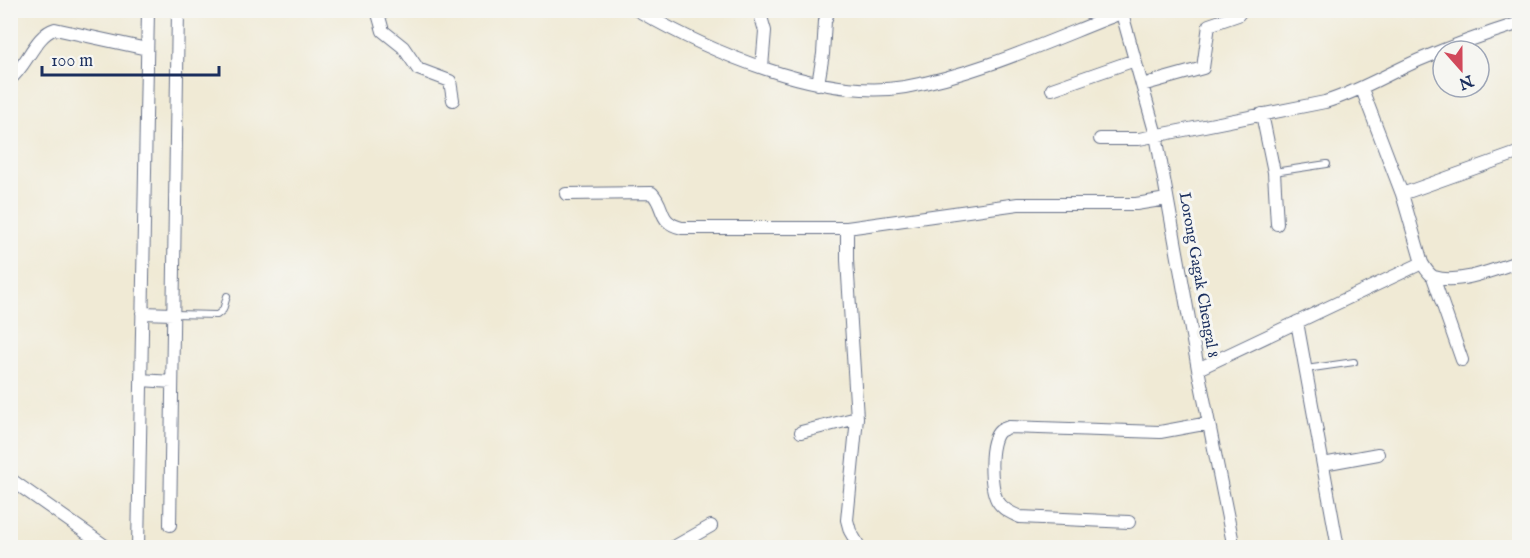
<svg xmlns="http://www.w3.org/2000/svg" width="1530" height="558" viewBox="0 0 1530 558" font-family="'IM FELL English',serif">
<style>
.lines{fill:none;stroke-linecap:round;stroke-linejoin:round}
.lane-casing{stroke:#667088;stroke-width:8}
.street-casing{stroke:#667088;stroke-width:14}
.lane{stroke:#fff;stroke-width:6}
.street{stroke:#fff;stroke-width:12}
.labels{text-anchor:middle;dominant-baseline:central;stroke-width:6;stroke-linejoin:round;paint-order:stroke}
.street-label{font-size:16px;fill:#1b2f5e;stroke:#f6f6f2}
</style>
<rect width="100%" height="100%" fill="#f6f6f2"/>
<filter id="ink" filterUnits="userSpaceOnUse"><feTurbulence type="fractalNoise" baseFrequency=".0167" numOctaves="2"/><feDisplacementMap in="SourceGraphic" scale="12" xChannelSelector="R" yChannelSelector="G"/><feConvolveMatrix kernelMatrix="1 2 1 2 8 2 1 2 1" color-interpolation-filters="sRGB"/></filter>
<filter id="wash" filterUnits="userSpaceOnUse"><feTurbulence type="fractalNoise" baseFrequency=".008" numOctaves="4" result="noise"/><feDisplacementMap in="SourceGraphic" scale="24" xChannelSelector="R" yChannelSelector="G"/><feGaussianBlur stdDeviation="1.35" result="paint"/><feColorMatrix in="noise" values="0 0 0 0 0 0 0 0 0 0 0 0 0 0 0 0 0 1.4 0 .05"/><feComposite in="paint" operator="in"/></filter>
<g filter="url(#wash)">
<rect width="100%" height="100%" fill="#f0ead5"/>
</g>
<g filter="url(#ink)">
<g class="lines">
<g class="lane-casing">
<path id="lane" d="M1274,172L1327,164
M174,314L217,315L223,310L227,296
M1306,369L1354,362"/>
</g>
<g class="street-casing">
<path id="street" d="M377,10L383,31L403,47L418,69L450,81L453,100
M637,10C708,51 821,101 905,87C979,74 1051,40 1121,13
M759,10L765,31L762,67
M1121,10L1156,135L1198,369L1234,548
M10,79C26,67 36,34 55,29L147,49
M818,84L823,54L825,21L829,10
M1142,85L1203,68L1209,25L1238,15L1242,10
M1052,89L1135,60
M1362,89L1402,194L1422,263C1425,268 1429,275 1434,277C1459,285 1496,269 1520,261
M1262,114L1274,172L1277,224
M1100,139H1139L1325,102C1358,92 1387,74 1419,60C1452,46 1485,34 1520,23
M566,194L652,193C666,208 657,222 682,228H847
M1402,194L1520,152
M1433,277L1462,360
M142,313L173,314
M1297,322L1338,548
M1198,369L1422,263
M141,380L172,382
M857,418L847,520L850,531L860,548
M801,432L857,418L847,260V228L1018,204H1136L1167,199
M1323,464L1378,454
M10,479L108,548
M1129,522L1020,517C1011,513 1002,509 997,500C990,487 988,441 1000,431C1003,429 1006,428 1009,427L1160,432L1209,423
M170,525L178,10
M138,548L148,10
M672,548L711,526"/>
</g>
<use href="#lane" class="lane"/>
<use href="#street" class="street"/>
</g>
</g>
<g class="labels">
<g class="street-label">
<text transform="translate(1198 275) rotate(80)">Lorong Gagak Chengal 8</text>
</g>
</g>
<rect width="1530" height="558" fill="none" stroke="#f6f6f2" stroke-width="36"/>
<g transform="translate(1461 69) rotate(159)"><circle r="28" fill="#f6f6f2" stroke="#9ea6b7" stroke-width="1.5"/>
<path d="M0-4.5L10 22L0 15L-10 22Z" fill="#d1495b"/>
<text y="-9" font-size="16" font-weight="bold" text-anchor="middle" fill="#1b2f5e">N</text>
</g>
<path d="M42 66v9h177v-9" fill="none" stroke="#1b2f5e" stroke-width="3"/>
<text x="51" y="66" font-size="18" fill="#1b2f5e" stroke="#f6f6f2" stroke-width="4.5" paint-order="stroke">100 m</text>
</svg>
